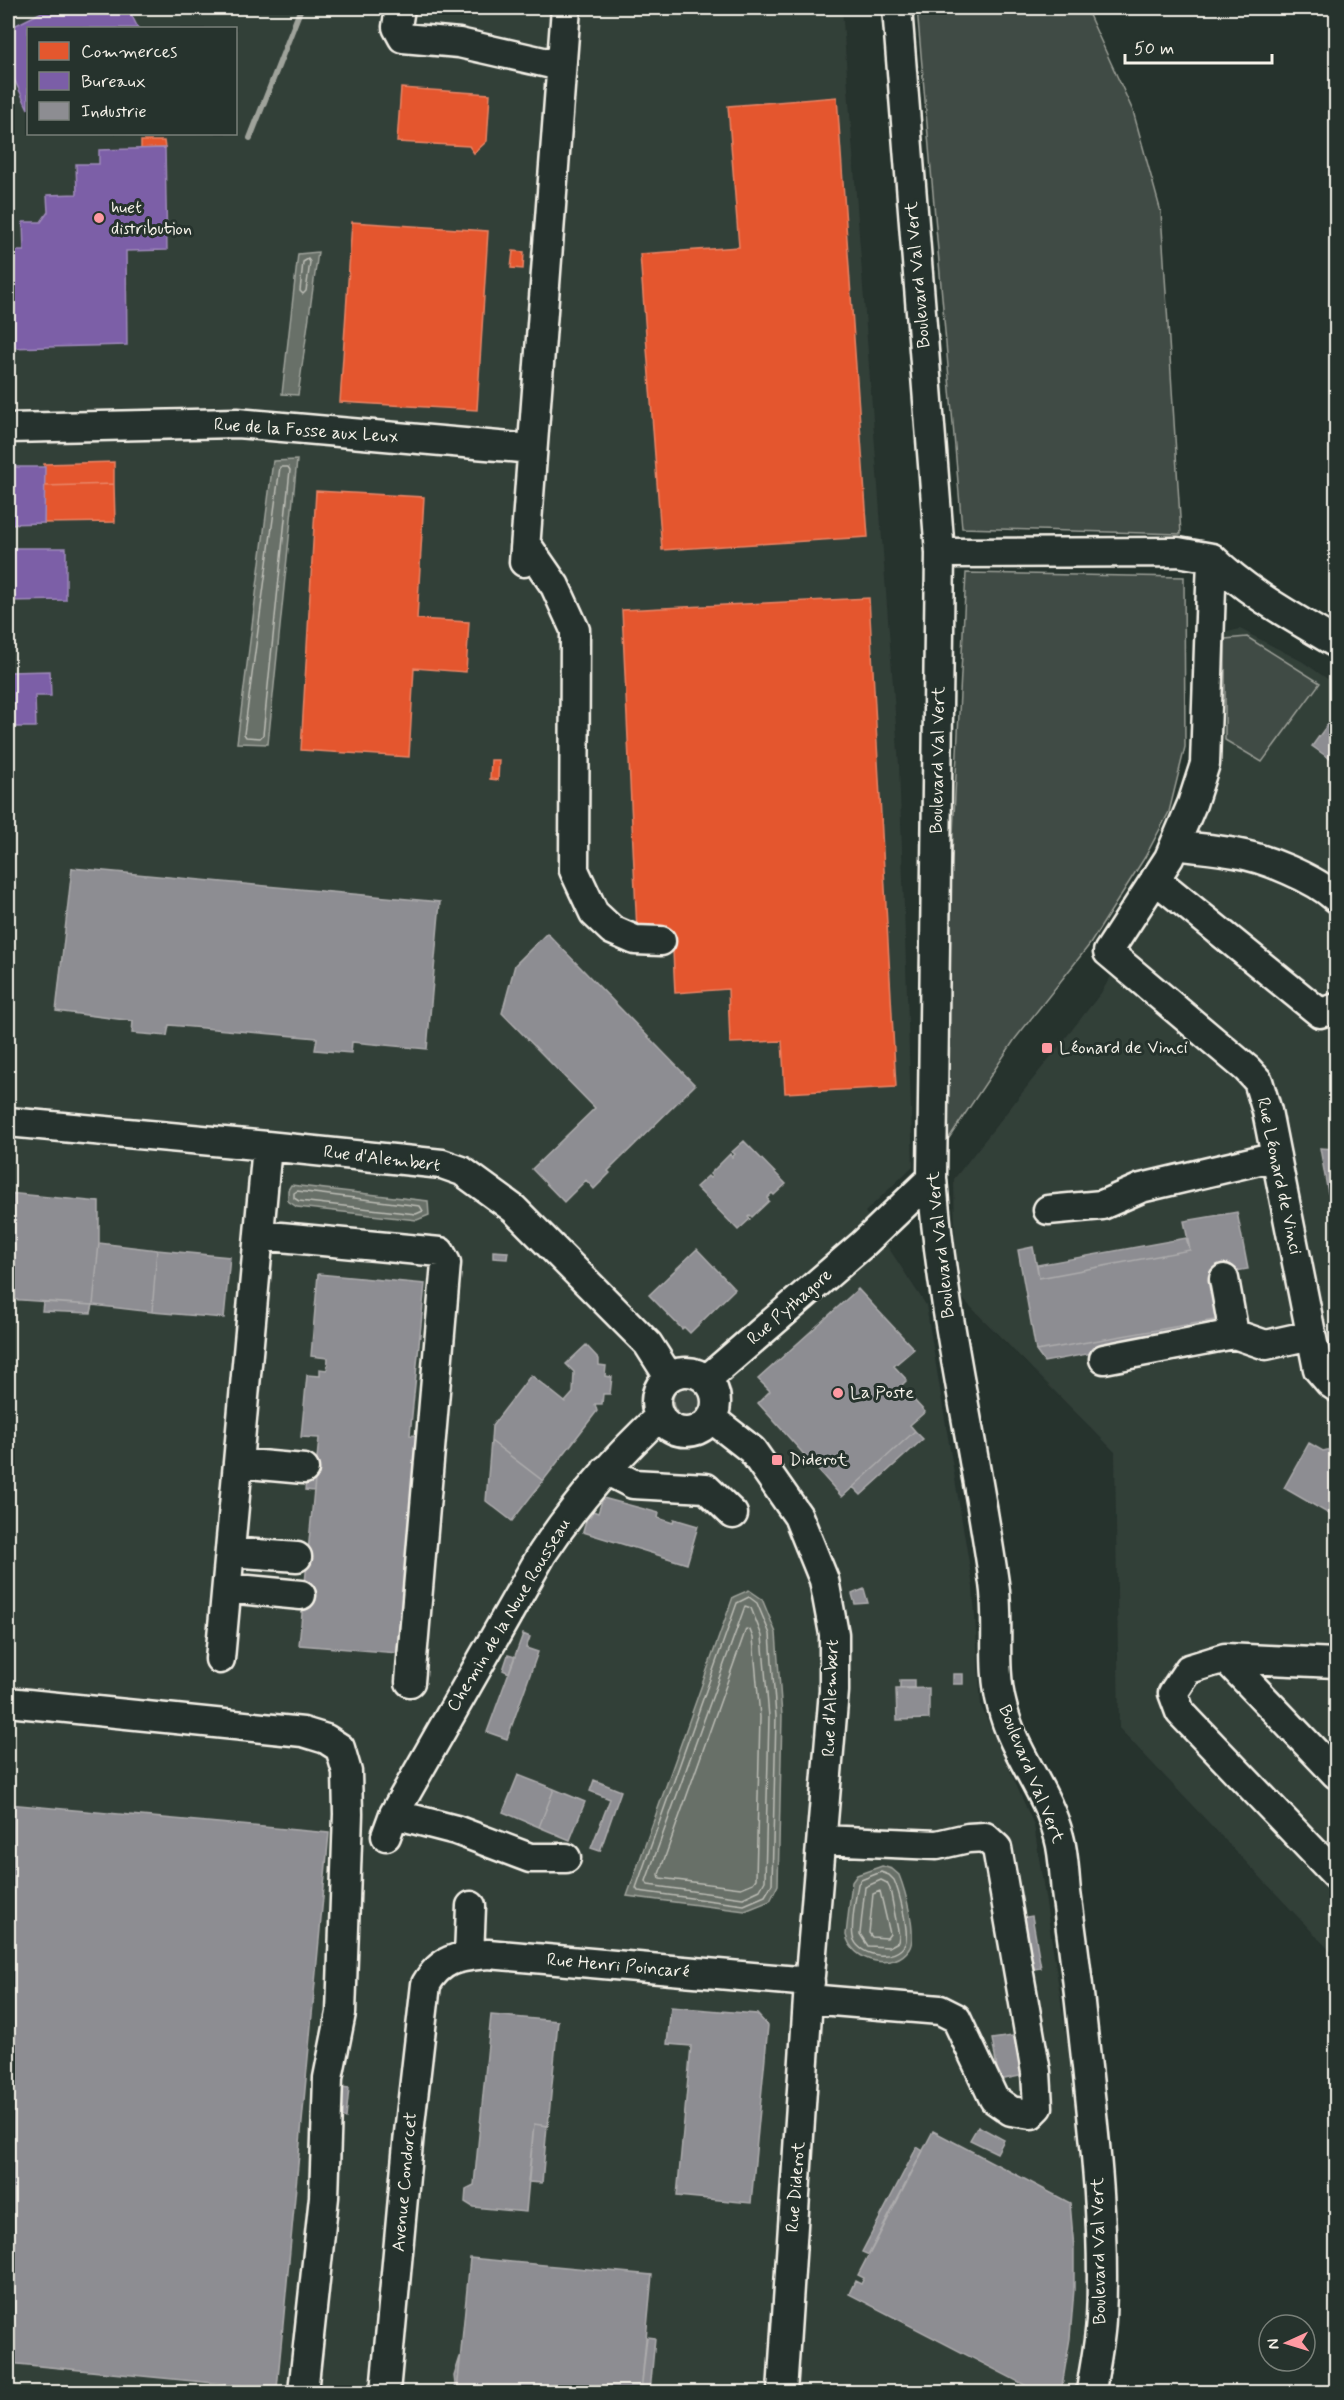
<svg xmlns="http://www.w3.org/2000/svg" width="1344" height="2400" viewBox="0 0 1344 2400" font-family="Mynerve,sans-serif">
<style>
.built{fill:#333f39;fill-rule:evenodd}
.green{fill:#414b45;stroke:#9a9e96;stroke-width:1.5}
.water{fill:#676f68;stroke:#9fa39b;stroke-width:1.5}
.shops{fill:#e4572e;stroke:#e98566;stroke-width:1.5}
.offices{fill:#7b5ea7;stroke:#9f8aba;stroke-width:1.5}
.industry{fill:#8d8d92;stroke:#acabac;stroke-width:1.5}
.lines{fill:none;stroke-linecap:round;stroke-linejoin:round}
.shore{stroke:#bcbdb5;stroke-width:1.5}
.stream{stroke:#9fa39b;stroke-width:6}
.minor-casing{stroke:#f4f1e8;stroke-width:33}
.minor{stroke:#26332d;stroke-width:28}
.poi-dot{fill:#ff9aa2;stroke:#26332d;stroke-width:2}
.labels{text-anchor:middle;dominant-baseline:central;stroke-width:6;stroke-linejoin:round;paint-order:stroke}
.poi-label{font-size:18px;fill:#f4f1e8;stroke:#26332d;text-anchor:start}
.street-label{font-size:18px;fill:#f4f1e8;stroke:#26332d}
</style>
<rect width="100%" height="100%" fill="#26332d"/>
<filter id="ink" filterUnits="userSpaceOnUse"><feTurbulence type="fractalNoise" baseFrequency=".0167" numOctaves="2"/><feDisplacementMap in="SourceGraphic" scale="12" xChannelSelector="R" yChannelSelector="G"/><feConvolveMatrix kernelMatrix="1 2 1 2 8 2 1 2 1" color-interpolation-filters="sRGB"/></filter>
<g filter="url(#ink)">
<path class="built" d="M8,8H842L899,765L913,1166L865,1212L926,1305L973,1587L981,1706L1034,1825L1084,2152L1088,2321L1078,2392H8ZM28,28H236V134H28Z
M1240,629L1303,662L1336,685V1957L1119,1728L1115,1452L956,1292L954,1179L1101,993L1134,938L1207,796L1220,634Z"/>
<path class="green" d="M917,8H1085L1089,15L1133,111L1161,212L1181,534L962,528Z
M966,573L1184,577L1185,747L1169,812L1145,857L1090,944L1015,1039L937,1156Z
M1247,637L1320,683L1262,762L1225,740V639Z
M673 1401a17 17 0 1 1 34 0a17 17 0 1 1-34 0Z"/>
<path class="water" d="M318,252L298,395L282,394L298,254Z
M297,460L268,744L237,743L273,461Z
M291,1185L428,1201L429,1215L417,1220L297,1207L288,1201V1190Z
M749,1590L762,1599L776,1633L782,1716L778,1885L770,1901L745,1911L627,1896L733,1597Z
M882,1866L892,1869L899,1875C905,1890 918,1936 909,1949C895,1971 852,1963 846,1935L852,1882L857,1875Z"/>
<path class="shops" d="M401,88L490,94L487,141L474,153L469,146L397,142Z
M837,97L868,537L662,550L640,254L739,247L728,106Z
M141,141H164L165,148L141,149Z
M352,222L488,231L477,410L340,402Z
M513,251L524,252L523,269L511,268Z
M114,462V484L44,486V464Z
M114,484L115,522L44,523V486Z
M316,491L424,497L417,619L469,622L466,672L414,668L409,757L301,750Z
M869,598L896,1087L785,1093L782,1041L730,1043L728,989L675,993L672,930L637,932L622,610Z
M491,760H499L498,780L490,779Z"/>
<path class="offices" d="M50,8H128L138,28H28V109L8,66V29Z
M165,148L167,250L126,251L127,345L8,348V251H24L23,222H41L48,212L47,195L77,194L76,164H99V150Z
M8,464H14L16,467H45L44,523L8,524Z
M8,548H66V600L8,601Z
M50,671L51,696H35L36,727H8V672Z"/>
<path class="industry" d="M1328,724L1334,728L1336,724V749L1330,759L1312,746Z
M72,868L440,902L427,1049L352,1042L351,1053L315,1050L317,1038L169,1025L167,1036L132,1033L133,1021L56,1011Z
M547,933L695,1085L608,1171L610,1173L594,1189L586,1180L564,1202L532,1169L595,1108L502,1013L515,965Z
M744,1141L786,1184L774,1195L772,1193L767,1198L769,1201L752,1217L750,1215L748,1217L750,1219L738,1230L696,1187L708,1176L710,1178L712,1176L710,1174L730,1154L732,1157L735,1154L732,1152Z
M1320,1148L1336,1149V1194L1328,1193Z
M8,1193L99,1202V1243L93,1305L8,1299Z
M1237,1212L1248,1269L1218,1274L1226,1318L1036,1351L1018,1250L1033,1247L1039,1278L1190,1250L1184,1221Z
M1186,1238L1190,1250L1039,1278L1037,1265Z
M99,1243L157,1250L152,1312L93,1305Z
M697,1249L735,1289L690,1333L684,1327L682,1329L649,1295Z
M157,1250L230,1257L224,1318L152,1312Z
M493,1251L508,1252L507,1259L493,1258Z
M318,1274L425,1284L410,1435L419,1436L398,1653L299,1645L319,1438L301,1437L307,1375L320,1376V1369L327,1370L328,1358L311,1356Z
M858,1289L914,1349L894,1366L907,1380L901,1386L925,1412L910,1425L915,1431L842,1497L758,1403L770,1391L758,1379Z
M43,1302L93,1305L91,1313L42,1311Z
M1226,1318L1228,1328L1044,1362L1036,1351Z
M586,1345L599,1359V1365L606,1366L605,1376L612,1377L610,1394H603L602,1404H595L597,1411L543,1481L491,1441L492,1426L531,1375L565,1402L573,1393L574,1372L566,1364Z
M915,1431L923,1439L861,1495L853,1487Z
M491,1441L543,1481L512,1521L486,1501Z
M1309,1443L1323,1451L1336,1448V1518L1284,1488Z
M306,1479L315,1480L314,1491L305,1490Z
M603,1498L659,1513L658,1518L673,1523L674,1519L698,1526L687,1564L583,1532L587,1517H590L593,1511L598,1513Z
M864,1589L868,1603L855,1604L852,1594Z
M523,1634L530,1637L526,1648L538,1652L507,1739L487,1732Z
M508,1655L515,1657L509,1673L503,1670Z
M953,1674H963V1684H953Z
M900,1680H914V1688H900Z
M929,1688V1719L897,1720L896,1689Z
M518,1775L554,1789L539,1827L503,1812Z
M594,1780L621,1791L600,1851L591,1848L610,1799L590,1791Z
M554,1789L585,1802L570,1840L539,1827Z
M8,1804L329,1833L277,2389L8,2363Z
M1032,1916L1041,1968L1029,1970L1020,1918Z
M671,2007L757,2014L768,2026L751,2203L677,2196L691,2046L667,2044Z
M491,2015L558,2021L548,2126L534,2124L526,2212L473,2207L465,2202L466,2189L474,2185Z
M1019,2035L1025,2075L999,2080L992,2039Z
M341,2087L349,2088L346,2118L338,2117Z
M534,2124L547,2126L542,2183L528,2182Z
M978,2126L1004,2140L997,2153L970,2140Z
M933,2131L1070,2203L1074,2248V2289L1070,2338L1061,2392H1038L849,2294L855,2281L861,2284L864,2278L858,2275Z
M917,2147L923,2151L869,2255L862,2252Z
M470,2258L652,2275L641,2392H457Z
M647,2337L655,2338L650,2392H641Z
M460,2357L457,2392H456L454,2376Z"/>
<g class="lines">
<path class="shore" d="M308,259L310,262L306,291L303,294L300,291L303,262Z
M280,467H288L290,470L263,735L260,738L246,737L244,734Z
M297,1191L420,1206L423,1211L416,1214L299,1201L294,1198V1193Z
M749,1597L757,1603L770,1634L776,1717L772,1884L765,1896L744,1905L638,1891L636,1888L737,1603Z
M745,1606L751,1608L762,1636L769,1717L765,1881L760,1890L743,1898L648,1885L646,1881Z
M746,1629L750,1630L753,1638L760,1717L756,1879L753,1883L741,1888L660,1878L659,1874Z
M881,1872L889,1875L894,1880C899,1891 910,1933 905,1944C896,1962 861,1957 854,1940C849,1930 856,1897 858,1884L861,1880Z
M881,1880L887,1883L890,1889L899,1936L898,1942L889,1947L868,1946L860,1934L865,1887Z
M880,1891L890,1934L887,1938L872,1937L869,1933L873,1894Z"/>
<path class="stream" d="M250,138L301,8"/>
<g class="minor-casing">
<path id="minor" d="M400,8L397,27L403,38L459,43L561,66
M897,8L940,553L932,1178C942,1316 975,1446 994,1583C1000,1624 991,1665 1002,1706C1013,1753 1047,1790 1059,1837C1064,1854 1064,1874 1066,1892C1071,1929 1076,1966 1080,2003C1091,2108 1106,2213 1101,2319C1100,2343 1094,2368 1091,2392
M8,428L237,423L532,449
M526,544L555,586L575,630L574,870L594,913L612,930L635,940L661,941
M940,553L1178,552L1212,558
M1212,558L1205,764L1192,804L1169,858L1108,952L1247,1069L1258,1081L1267,1111L1318,1369L1330,1383L1336,1387
M1212,558C1249,594 1293,617 1336,643
M524,562L566,8
M1175,845C1195,848 1215,849 1235,853C1265,858 1314,878 1336,898
M1155,879L1320,1013L1336,1008
M8,1122L267,1146L442,1164L462,1171L514,1209L648,1344L669,1377
M1048,1210L1102,1205L1141,1188L1276,1156
M259,1235L440,1252L446,1263L410,1682
M1224,1279L1234,1334
M1104,1359L1234,1334L1266,1345L1311,1335
M656 1402a30 30 0 1 1 60 0a30 30 0 1 1-60 0Z
M706,1380L863,1244L932,1178
M711,1418L752,1450L798,1516L824,1580L834,1634V1691L808,1999L782,2392
M238,1463L304,1469
M606,1470L633,1484L706,1488L733,1514
M230,1552L297,1557
M227,1588L301,1595
M1225,1658L1336,1774
M220,1659L267,1146
M1336,1663L1225,1658L1189,1669L1173,1693L1180,1712L1336,1875
M8,1702L303,1732L326,1739L340,1748L347,1772L348,1814L341,2013L328,2078L324,2197L303,2392
M394,1814L456,1830L530,1858H566
M386,1836L394,1814L542,1554C576,1502 615,1458 660,1416
M469,1956L471,1906
M808,1999L940,2010L956,2018L994,2099L1011,2111L1031,2114L1038,2107L1036,2072L997,1848L985,1837L968,1838L937,1845L822,1840
M385,2392L409,2133L426,1984C442,1957 459,1957 488,1954L810,1982"/>
</g>
<use href="#minor" class="minor"/>
</g>
</g>
<g class="poi-dot">
<circle cx="99" cy="218" r="6"/>
<rect x="1041" y="1042" width="12" height="12" rx="3"/>
<circle cx="838" cy="1393" r="6"/>
<rect x="771" y="1454" width="12" height="12" rx="3"/>
</g>
<g class="labels">
<g class="poi-label">
<text x="111" y="208">huet<tspan x="111" dy="21">distribution</tspan></text>
<text x="1059" y="1048">Léonard de Vinci</text>
<text x="850" y="1393">La Poste</text>
<text x="789" y="1460">Diderot</text>
</g>
<g class="street-label">
<text transform="translate(918 275) rotate(-95)">Boulevard Val Vert</text>
<text transform="translate(306 431) rotate(4)">Rue de la Fosse aux Leux</text>
<text transform="translate(938 760) rotate(-89)">Boulevard Val Vert</text>
<text transform="translate(382 1159) rotate(7)">Rue d'Alembert</text>
<text transform="translate(1279 1176) rotate(78)">Rue Léonard de Vinci</text>
<text transform="translate(941 1245) rotate(-96)">Boulevard Val Vert</text>
<text transform="translate(790 1307) rotate(-41)">Rue Pythagore</text>
<text transform="translate(509 1615) rotate(-59)">Chemin de la Noue Rousseau</text>
<text transform="translate(831 1698) rotate(-88)">Rue d'Alembert</text>
<text transform="translate(1031 1774) rotate(68)">Boulevard Val Vert</text>
<text transform="translate(618 1966) rotate(5)">Rue Henri Poincaré</text>
<text transform="translate(405 2182) rotate(-85)">Avenue Condorcet</text>
<text transform="translate(796 2187) rotate(-86)">Rue Diderot</text>
<text transform="translate(1099 2251) rotate(-91)">Boulevard Val Vert</text>
</g>
</g>
<rect width="1344" height="2400" fill="none" stroke="#26332d" stroke-width="30"/>
<rect x="15" y="15" width="1314" height="2370" fill="none" stroke="#f4f1e8" stroke-width="2" filter="url(#ink)"/>
<rect x="27" y="27" width="210" height="108" fill="#26332d" stroke="#787f78" stroke-width="1.5"/>
<rect x="39" y="42" width="30" height="18" fill="#e4572e" stroke="#787f78" stroke-width="1.5"/>
<text x="81" y="57" font-size="18" fill="#f4f1e8">Commerces</text>
<rect x="39" y="72" width="30" height="18" fill="#7b5ea7" stroke="#787f78" stroke-width="1.5"/>
<text x="81" y="87" font-size="18" fill="#f4f1e8">Bureaux</text>
<rect x="39" y="102" width="30" height="18" fill="#8d8d92" stroke="#787f78" stroke-width="1.5"/>
<text x="81" y="117" font-size="18" fill="#f4f1e8">Industrie</text>
<g transform="translate(1287 2343) rotate(266)"><circle r="28" fill="#26332d" stroke="#787f78" stroke-width="1.5"/>
<path d="M0-4.5L10 22L0 15L-10 22Z" fill="#ff9aa2"/>
<text y="-9" font-size="16" font-weight="bold" text-anchor="middle" fill="#f4f1e8">N</text>
</g>
<path d="M1125 54v9h147v-9" fill="none" stroke="#f4f1e8" stroke-width="3"/>
<text x="1134" y="54" font-size="18" fill="#f4f1e8" stroke="#26332d" stroke-width="4.5" paint-order="stroke">50 m</text>
</svg>
